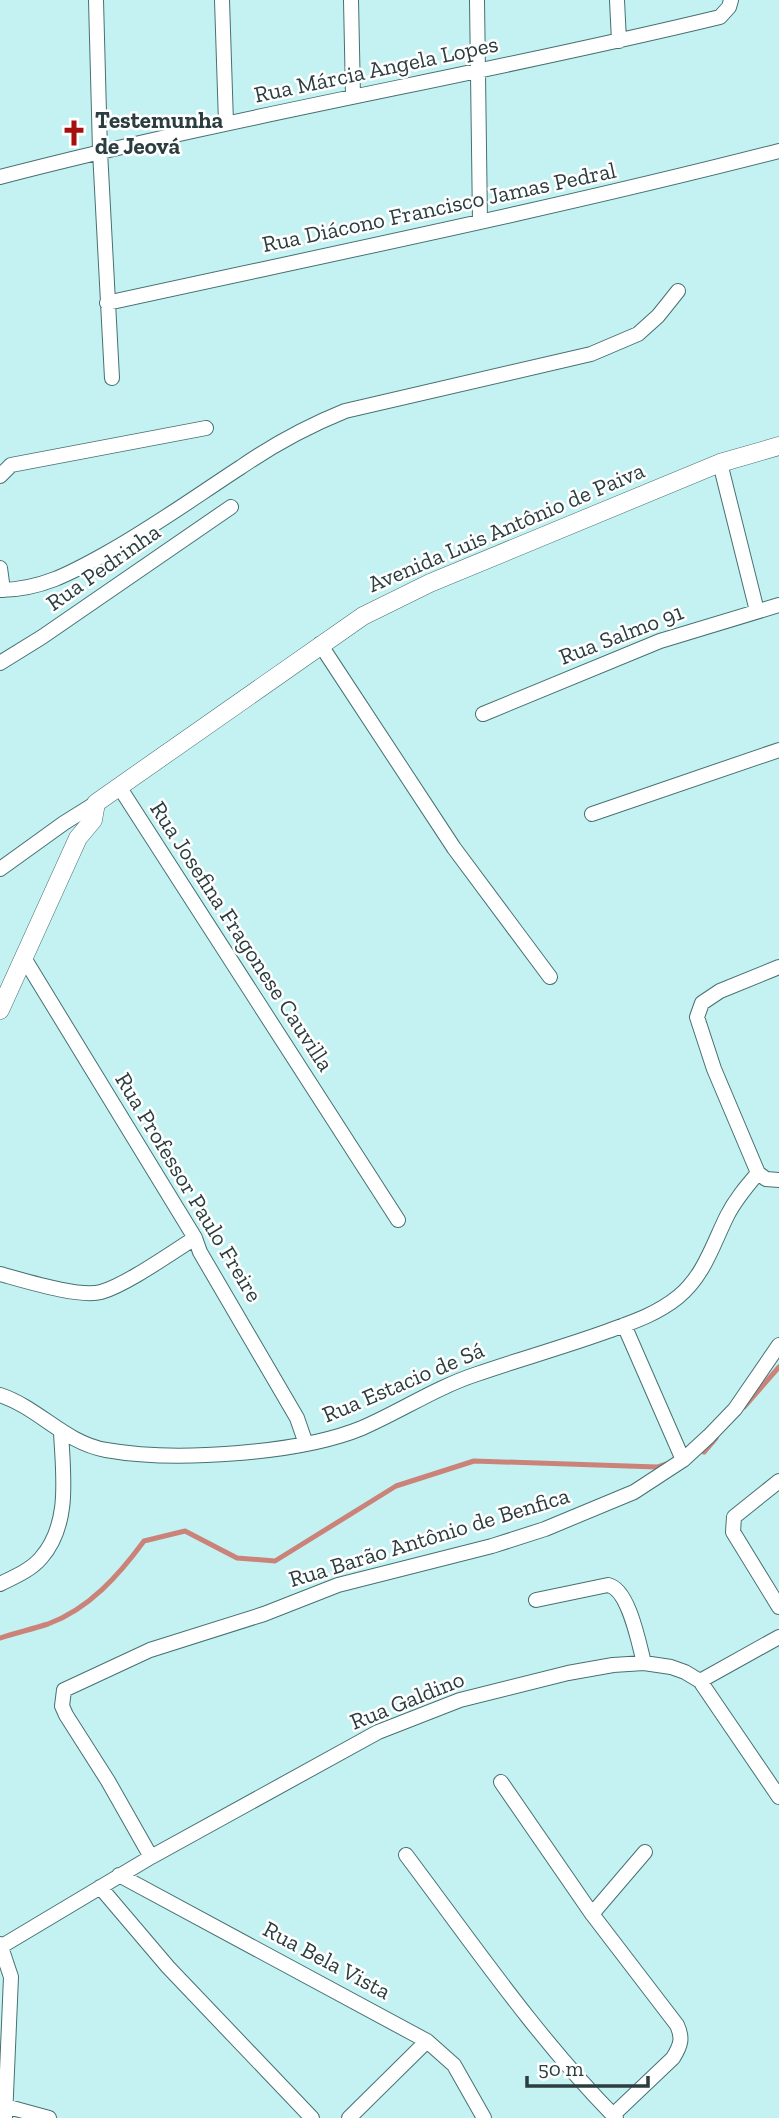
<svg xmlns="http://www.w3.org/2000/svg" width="779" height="2118" viewBox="0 0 779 2118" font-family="'Zilla Slab',serif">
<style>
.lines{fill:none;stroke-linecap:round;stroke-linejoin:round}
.stream{stroke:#cb8379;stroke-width:5}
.minor-casing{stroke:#477171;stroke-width:16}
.tertiary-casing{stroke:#477171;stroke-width:19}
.minor{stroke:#fff;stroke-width:14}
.tertiary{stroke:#fff;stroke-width:18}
.labels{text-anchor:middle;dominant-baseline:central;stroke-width:5;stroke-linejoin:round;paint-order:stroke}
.street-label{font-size:23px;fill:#2b3d3e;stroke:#fff}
.poi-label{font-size:23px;font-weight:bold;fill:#2b3d3e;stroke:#fff;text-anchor:start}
</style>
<rect width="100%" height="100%" fill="#c4f2f3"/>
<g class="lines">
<path class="stream" d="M744,1407L779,1367
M704,1452L716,1438
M0,1638C16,1633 32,1629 48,1624C89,1609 119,1575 144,1541L185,1531L237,1558L275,1561L396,1486L474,1461L657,1467L666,1464"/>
<g class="minor-casing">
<path id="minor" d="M96,0L100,151L112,378
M222,0L226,123
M351,0L353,96
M477,0L480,222
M617,0L619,41
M0,177C238,115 481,75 720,17L729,7L731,0
M107,303C331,254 557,208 779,151
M720,463L757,611
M0,476L11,465L206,428
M0,568L3,590
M0,590C40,590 71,573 105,554C152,528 195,497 241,467C273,445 308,426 345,411L591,354L638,334L658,316L678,291
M320,644L454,848L550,977
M0,663L42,637L231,507
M483,714L660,641L779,605
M120,788L398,1220
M592,814L779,750
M0,869L64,823L96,803
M24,958L195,1238L200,1252L297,1418L306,1444
M758,1173L714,1069L697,1017L702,1003L720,991L779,967
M758,1173L766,1179L779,1180
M0,1274C23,1280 79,1298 101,1292C126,1285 171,1253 195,1238
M624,1325L683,1460
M0,1395C39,1408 65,1443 106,1450C174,1462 299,1454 362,1428C401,1411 437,1387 477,1374C520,1359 564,1347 608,1331C633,1322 657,1314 678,1297C704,1276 713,1244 727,1216C735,1200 746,1187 758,1173
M779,1481L734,1517L733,1532L779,1607
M0,1584C14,1577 31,1570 41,1558C71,1524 63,1474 61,1432
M536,1600L608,1585C629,1589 639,1644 644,1663
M700,1681L779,1637
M501,1782L592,1914L677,2025C683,2038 681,2045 673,2058L613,2115
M406,1855C473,1944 537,2038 616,2118
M151,1857L108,1781L66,1715L62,1706L64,1690L150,1650L264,1614L338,1585L492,1546L545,1529L634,1492L683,1460L709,1436L735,1409L779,1345
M119,1875L427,2041L454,2065L484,2118
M100,1887L168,1967L312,2118
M592,1914L645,1852
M0,1944L11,1977L5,2118
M2,1946L151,1857L378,1732L460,1700L568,1673L613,1665L644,1663L671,1667L685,1672L700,1681L779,1797
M5,2106L49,2118
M349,2118L427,2041"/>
</g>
<g class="tertiary-casing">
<path id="tertiary" d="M0,1010L78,838L93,820L96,803L363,616L430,583L720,463L779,446"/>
</g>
<use href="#minor" class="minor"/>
<use href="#tertiary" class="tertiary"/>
</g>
<defs>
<g id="church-bare" transform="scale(2.1)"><path d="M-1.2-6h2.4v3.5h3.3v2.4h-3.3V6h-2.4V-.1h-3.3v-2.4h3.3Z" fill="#a5100f" stroke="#fff" stroke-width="2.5" paint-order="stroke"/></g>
</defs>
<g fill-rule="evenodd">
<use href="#church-bare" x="74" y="133"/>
</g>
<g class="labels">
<g class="street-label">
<text transform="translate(376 69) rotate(-12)">Rua Márcia Angela Lopes</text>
<text transform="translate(439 207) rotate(-12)">Rua Diácono Francisco Jamas Pedral</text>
<text transform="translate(506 527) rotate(-23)">Avenida Luis Antônio de Paiva</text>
<text transform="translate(103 567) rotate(-35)">Rua Pedrinha</text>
<text transform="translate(621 634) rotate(-21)">Rua Salmo 91</text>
<text transform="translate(242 936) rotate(57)">Rua Josefina Fragonese Cauvilla</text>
<text transform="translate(189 1187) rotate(59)">Rua Professor Paulo Freire</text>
<text transform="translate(403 1382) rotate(-23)">Rua Estacio de Sá</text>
<text transform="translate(429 1537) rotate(-17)">Rua Barão Antônio de Benfica</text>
<text transform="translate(407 1700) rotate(-22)">Rua Galdino</text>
<text transform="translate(327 1960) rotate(28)">Rua Bela Vista</text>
</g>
<g class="poi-label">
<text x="95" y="120">Testemunha<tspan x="95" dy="26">de Jeová</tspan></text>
</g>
</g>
<path d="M527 2076v10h121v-10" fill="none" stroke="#2b3d3e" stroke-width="3.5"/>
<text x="538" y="2076" font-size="21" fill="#2b3d3e" stroke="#ffffff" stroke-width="5" paint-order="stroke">50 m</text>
</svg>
